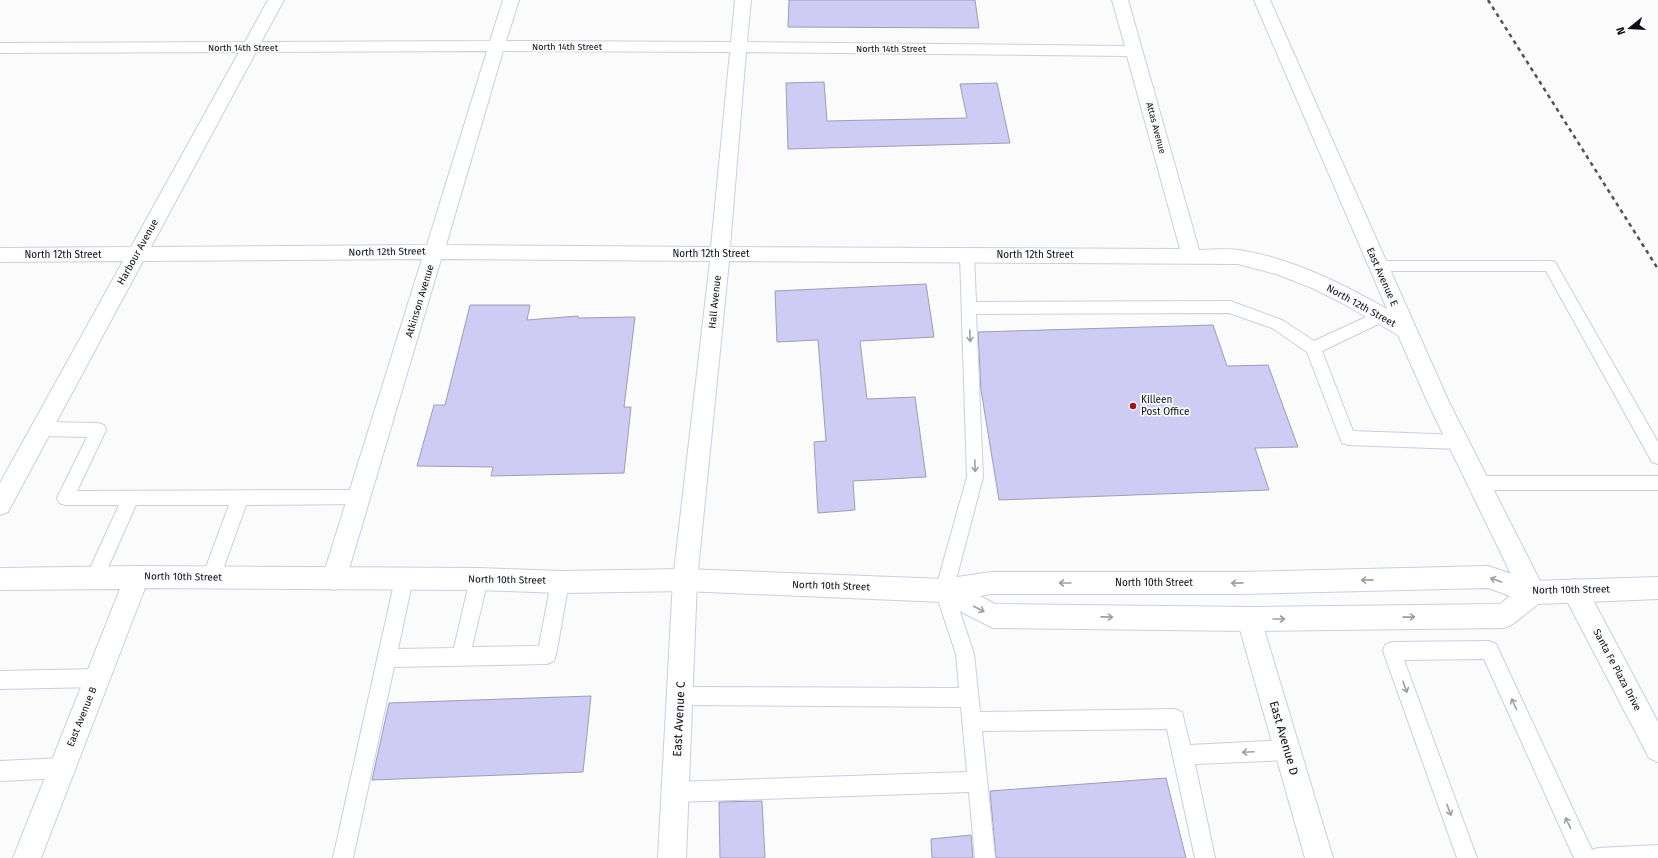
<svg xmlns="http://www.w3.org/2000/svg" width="1658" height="858" viewBox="0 0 1658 858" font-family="'Fira Sans',sans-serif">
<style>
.building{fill:#cecbf5;stroke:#9f9db2}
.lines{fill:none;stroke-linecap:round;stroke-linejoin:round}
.lane-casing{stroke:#c5d0e4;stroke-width:2}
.street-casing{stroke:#c5d0e4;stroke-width:2}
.secondary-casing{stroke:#c5d0e4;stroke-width:2}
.lane{fill:#fff;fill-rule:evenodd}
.street{fill:#fff;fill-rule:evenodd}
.secondary{fill:#fff;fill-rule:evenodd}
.rail{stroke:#505257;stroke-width:2.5;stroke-dasharray:4 4;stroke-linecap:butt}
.oneway{stroke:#9d9fa1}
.poi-dot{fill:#a8121b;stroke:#fbfbfb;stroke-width:1.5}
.labels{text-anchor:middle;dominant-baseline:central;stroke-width:3.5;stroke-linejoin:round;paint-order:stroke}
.far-street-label{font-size:9px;fill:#0b0e15;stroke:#fbfbfb}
.street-label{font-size:10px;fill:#0b0e15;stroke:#fbfbfb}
.poi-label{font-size:10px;fill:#0b0e15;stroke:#fbfbfb;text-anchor:start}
.near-street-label{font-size:12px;fill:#0b0e15;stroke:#fbfbfb}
</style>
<rect width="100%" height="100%" fill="#fbfbfb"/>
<path class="building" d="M789,0H975L979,28L788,27Z
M824,82L827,121L967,118L960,84L997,83L1010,143L788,149L786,83Z
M926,284L934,337L860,341L867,399L915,397L926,477L853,481L855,510L818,513L814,442L826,441L818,340L777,342L775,291Z
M470,305H530L527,320L578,316V318L635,317L624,407H631L624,473L491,476L493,467L417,466L434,405H445Z
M1213,325L1227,366L1268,365L1298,447L1255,448L1269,490L999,500L981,390L978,332Z
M591,696L583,772L372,780L389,703Z
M1166,778L1186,858H996L990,791Z
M762,801L765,858H720L719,802Z
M971,835L973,858H932L931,839Z"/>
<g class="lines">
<g class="lane-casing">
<path id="lane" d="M967,250L972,251L974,255L976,302L1230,301L1282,320L1314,341L1377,312L1382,310L1387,312L1389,316L1387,320L1322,351L1353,431L1459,435L1465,437L1467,442L1465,447L1459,449L1348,445L1342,443L1307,352L1272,328L1229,313L976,314L983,477L953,591L974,654L980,712L1175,709L1182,712L1190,745L1287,740L1294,743L1297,750L1294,757L1287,760L1195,764L1215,858H1195L1167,729L982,731L995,858H975L969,792L676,802L669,799L666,792L669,785L676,782L967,772L961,707L680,705L673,703L671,696L673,689L680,687L959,688L956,654L935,591L967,477L960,255L962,251Z
M1377,261H1550L1555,262L1658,442V464L1652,462L1546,271H1377L1372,270L1370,266L1372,262Z
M42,422L98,423L104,425L106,430L77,491L359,490L365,492L367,497L365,502L359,504L246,505L220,578L217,584L211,586L205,584L202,578L229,505H136L101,583L95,585L89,583L86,577L119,505H65L59,503L57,498L87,437L42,436L36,434L34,429L36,424Z
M1479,476H1658V490H1479L1473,488L1471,483L1473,478Z
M404,571L410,573L413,579L398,649L454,648L470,579L473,573L479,571L485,573L488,579L472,647L539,646L551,582L554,576L560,574L566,576L569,582L556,655L554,661L547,664L394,667L353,858H333L395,579L398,573Z
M1489,641L1496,644L1592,850L1598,848L1658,845V858H1574L1484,659L1404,660L1477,858H1457L1383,651L1385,645L1392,642Z
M97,669L104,671L106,678L104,685L97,687L0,689V671Z
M62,758L69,761L72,768L69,775L62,778L0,781V761Z"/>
</g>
<g class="street-casing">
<path id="street" d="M268,0H284L261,42L490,41L503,0H519L506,41L731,42L735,0H751L747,42L1125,46L1112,0H1128L1199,250C1212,250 1226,248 1239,250C1291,258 1341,283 1387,309L1254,0H1270L1449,402L1542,585L1545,593L1542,601L1533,605L1524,601L1428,403L1398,335L1342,303L1312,288L1276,274L1238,264L729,261L697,580L686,858H658L673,580L710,261L441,259L346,579L343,587L334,590L325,587L322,579L422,259L143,261L8,512L0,515V483L123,261L0,262V248L131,247L239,52L0,53V43L245,42ZM487,51L427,245L151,247L256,52ZM503,51L730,52L711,247L446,245ZM746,52L1127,56L1180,249L730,247Z
M1575,579L1584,583L1658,722V762L1649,758L1566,599L1563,591L1566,583Z
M1249,607L1258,611L1261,619L1333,858H1305L1237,619L1240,611Z"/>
</g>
<g class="secondary-casing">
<path id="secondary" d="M137,566L479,568L560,571L685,569L944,579L991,572H1238L1488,566L1533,581L1658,577V599L1538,604L1513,624L1504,628L1249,631L993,628L942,602L685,591L560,593L479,590L145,588L41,858H13L120,589L0,590V568ZM1488,588L1510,596L1500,604L1249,607L995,604L980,596L991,594H1238Z"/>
</g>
<use href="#lane" class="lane"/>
<use href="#street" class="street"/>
<use href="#secondary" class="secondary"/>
<path class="rail" d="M1488,0L1658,269"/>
</g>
<defs><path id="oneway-shaft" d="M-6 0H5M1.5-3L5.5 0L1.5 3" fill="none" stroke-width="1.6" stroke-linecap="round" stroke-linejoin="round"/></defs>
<g class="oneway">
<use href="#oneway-shaft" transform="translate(970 336) rotate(88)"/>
<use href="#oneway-shaft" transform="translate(975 466) rotate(88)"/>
<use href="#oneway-shaft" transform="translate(1367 580) rotate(179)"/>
<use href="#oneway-shaft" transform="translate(1496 580) rotate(-161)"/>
<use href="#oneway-shaft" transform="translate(1065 583) rotate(180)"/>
<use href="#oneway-shaft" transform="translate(1237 583) rotate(179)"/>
<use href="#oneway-shaft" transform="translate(979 609) rotate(27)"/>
<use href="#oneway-shaft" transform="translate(1107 617) rotate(1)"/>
<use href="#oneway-shaft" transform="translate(1409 617) rotate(-1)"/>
<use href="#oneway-shaft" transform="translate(1279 619)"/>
<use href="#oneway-shaft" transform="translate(1405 687) rotate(70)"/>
<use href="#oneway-shaft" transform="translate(1514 704) rotate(-115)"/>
<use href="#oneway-shaft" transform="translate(1248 752) rotate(177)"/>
<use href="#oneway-shaft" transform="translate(1449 810) rotate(70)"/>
<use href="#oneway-shaft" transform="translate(1568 823) rotate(-115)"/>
</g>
<circle class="poi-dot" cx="1133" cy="406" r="4"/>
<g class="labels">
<g class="far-street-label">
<text x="567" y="47">North 14th Street</text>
<text x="243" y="48">North 14th Street</text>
<text x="891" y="49">North 14th Street</text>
<text transform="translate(1156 128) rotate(75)">Attas Avenue</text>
</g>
<g class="street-label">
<text transform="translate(138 252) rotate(-61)">Harbour Avenue</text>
<text transform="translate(387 252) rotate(-1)">North 12th Street</text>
<text x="711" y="254">North 12th Street</text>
<text x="63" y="255">North 12th Street</text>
<text x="1035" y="255">North 12th Street</text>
<text transform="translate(1382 277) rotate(66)">East Avenue E</text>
<text transform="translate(420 301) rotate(-73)">Atkinson Avenue</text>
<text transform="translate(715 302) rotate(-84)">Hall Avenue</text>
<text transform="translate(1361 306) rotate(29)">North 12th Street</text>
<text transform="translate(183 577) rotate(1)">North 10th Street</text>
<text transform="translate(507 580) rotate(1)">North 10th Street</text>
<text x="1154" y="583">North 10th Street</text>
<text transform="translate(831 586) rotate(2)">North 10th Street</text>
<text transform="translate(1571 590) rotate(-1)">North 10th Street</text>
<text transform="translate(1617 670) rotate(62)">Santa Fe Plaza Drive</text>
<text transform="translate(82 717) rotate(-68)">East Avenue B</text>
</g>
<g class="poi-label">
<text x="1141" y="400">Killeen<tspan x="1141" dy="12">Post Office</tspan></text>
</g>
<g class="near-street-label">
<text transform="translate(679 719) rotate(-87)">East Avenue C</text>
<text transform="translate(1284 738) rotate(74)">East Avenue D</text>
</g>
</g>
<g transform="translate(1630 28) rotate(252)" stroke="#fbfbfb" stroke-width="3" paint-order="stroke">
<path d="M0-3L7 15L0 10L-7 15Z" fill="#0b0e15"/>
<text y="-6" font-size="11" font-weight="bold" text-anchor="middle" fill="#0b0e15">N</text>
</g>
</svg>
